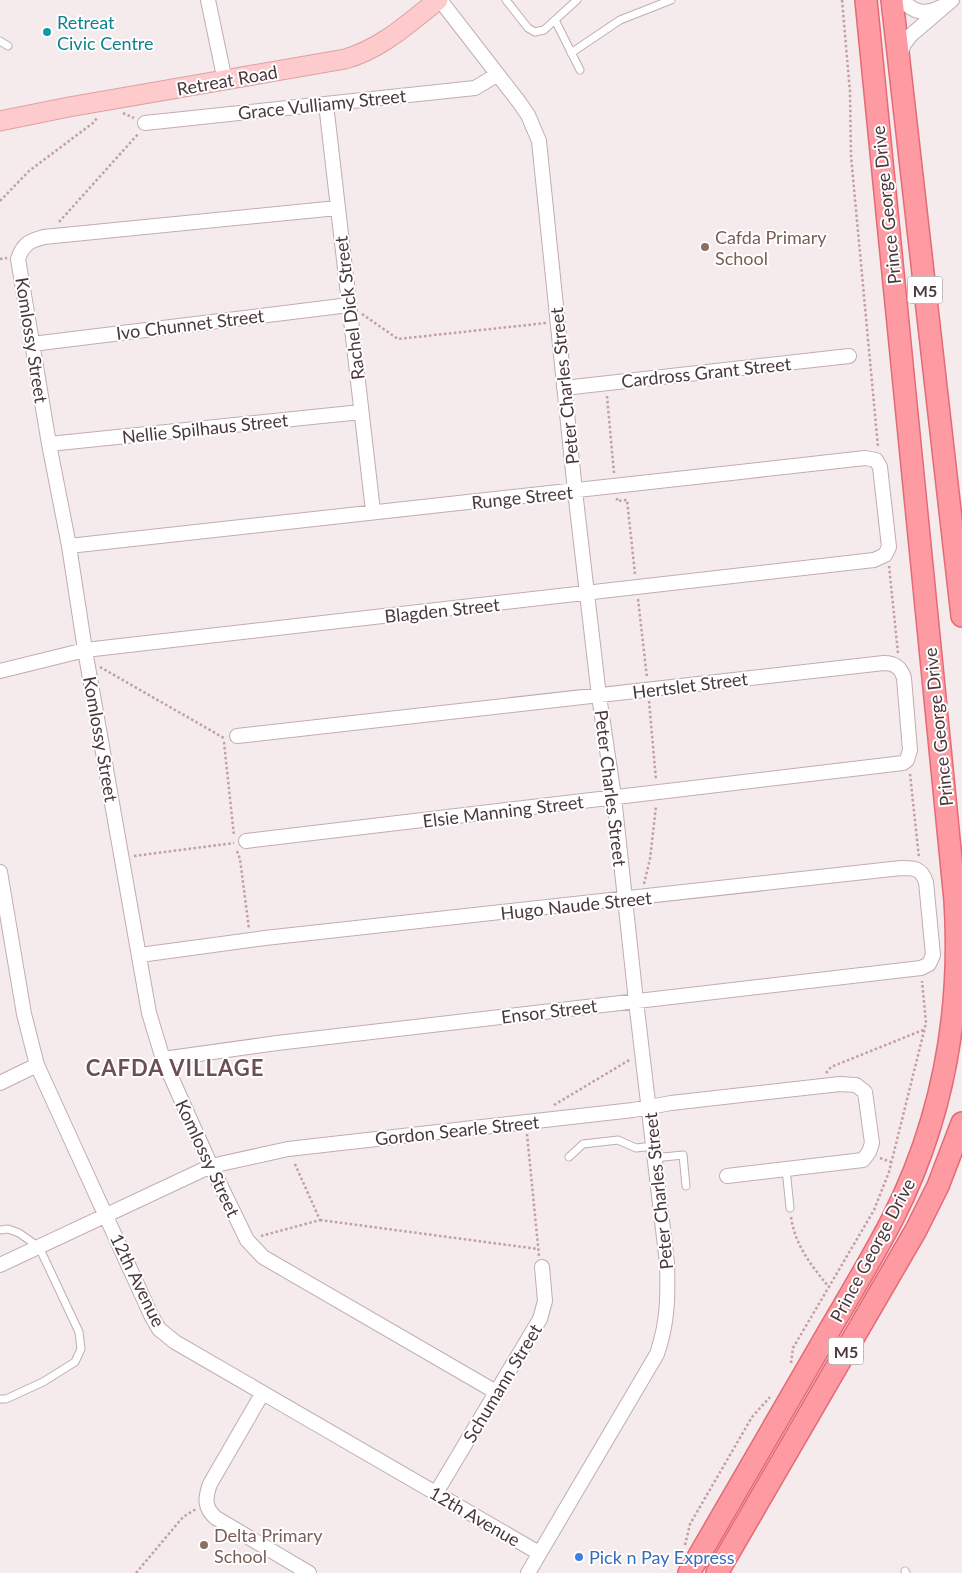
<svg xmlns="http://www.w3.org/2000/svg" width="962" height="1573" viewBox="0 0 962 1573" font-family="Lato,sans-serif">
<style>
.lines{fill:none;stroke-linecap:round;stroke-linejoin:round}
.lane-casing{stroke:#c1adb0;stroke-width:9}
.street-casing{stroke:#c1adb0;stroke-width:16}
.secondary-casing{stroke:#dea1a4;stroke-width:21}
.primary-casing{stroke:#e46a75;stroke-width:24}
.path{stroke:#c39ea3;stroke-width:2.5;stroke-dasharray:2.5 2.5;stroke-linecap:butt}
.lane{stroke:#fff;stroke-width:7}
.street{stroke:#fff;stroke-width:14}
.secondary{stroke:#fecbcd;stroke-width:19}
.primary{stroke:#fe9ba2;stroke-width:21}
.culture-dot{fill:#0f9aa8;stroke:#fff;stroke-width:2}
.education-dot{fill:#8d6e63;stroke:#fff;stroke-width:2}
.shop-dot{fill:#3f7fe0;stroke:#fff;stroke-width:2}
.labels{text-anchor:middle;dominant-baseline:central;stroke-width:4;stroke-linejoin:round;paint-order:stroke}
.shield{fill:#fff;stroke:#807476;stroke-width:1}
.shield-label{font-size:16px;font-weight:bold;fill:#4a383b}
.culture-label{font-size:18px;fill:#0d838f;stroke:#fff;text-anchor:start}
.street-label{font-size:18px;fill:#4a383b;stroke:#fff}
.education-label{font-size:18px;fill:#785e54;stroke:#fff;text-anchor:start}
.shop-label{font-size:18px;fill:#366cbe;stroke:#fff;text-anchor:start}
.district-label{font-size:22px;font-weight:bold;letter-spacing:1px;fill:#6c4f55;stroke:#fff}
</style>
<rect width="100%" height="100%" fill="#f5ebec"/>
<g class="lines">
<g class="lane-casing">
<path id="lane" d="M506,0L528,28L535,32L544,30L577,0
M555,20L580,70
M0,41L8,46
M571,53L620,20L671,0
M569,1157L583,1144L618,1140L636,1148L653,1146
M654,1158L683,1155L686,1186
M786,1169L790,1208
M0,1230L8,1229L19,1233L39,1247L79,1332L81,1349L75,1362L43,1382L6,1399H0
M905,1571L906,1573"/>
</g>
<g class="street-casing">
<path id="street" d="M208,0L225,81
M440,0L519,102L528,115L539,141L575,491L599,696L614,797L636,1001L667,1263C668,1296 668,1322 657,1354L528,1573
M902,0C914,13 925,15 941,7
M900,55L904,44L911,35L952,0
M326,104L373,511
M145,123L475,88L490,79L496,74
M337,208L44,237C29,241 23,244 18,259L49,444L69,546L85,650L149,1013L163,1059L211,1166L247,1240L263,1257L496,1392
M32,344L349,305
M564,388L849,356
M49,444L361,412
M0,671L85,650L874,560L885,555L889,547L880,467L876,460L865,458C600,488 335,516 69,546
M237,736L884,663C895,663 901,668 904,678L910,750L907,760L903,763L246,841
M0,872L24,1014L37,1065L151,1315L159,1329L175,1342L539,1553
M140,955L265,938L901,868C915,868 921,868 926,882L933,955L929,964L921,968L277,1043L163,1059
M0,1083L37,1065
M0,1265L211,1166L288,1149L633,1110L671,1103L840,1084L856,1085L865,1092L872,1143L869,1152L863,1160L727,1176
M262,1394L210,1484C205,1498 204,1508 216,1518L309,1573
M436,1493L540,1319L545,1301L542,1267"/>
</g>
<g class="secondary-casing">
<path id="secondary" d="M0,121L69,107L345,59C381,49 409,23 438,0"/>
</g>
<g class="primary-casing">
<path id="primary" d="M892,0L962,616
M689,1573C732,1499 775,1425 818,1350C843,1306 870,1263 893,1218C943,1119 962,1010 955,900L866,0
M717,1573L916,1230L938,1186L962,1123"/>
</g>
<path class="path" d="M842,0L850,92L851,156L878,447
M123,113L134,118
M0,201L29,171L93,123L97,118
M59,222L139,133
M0,259L7,258
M362,314L398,339L546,323
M607,396L614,473
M617,498V501L627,500L635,574
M889,566L898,653
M638,599L647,678
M100,667L224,738
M649,701L656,780
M224,742L234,836
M910,774L919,858
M237,851L240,859L249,929
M134,856L234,843
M644,884L650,859L656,806
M826,1073L831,1067L923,1030
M554,1105L631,1059
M527,1134L539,1256
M880,1158L891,1162
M791,1217C795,1245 811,1265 828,1286
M320,1220L538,1249
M261,1236L320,1220L294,1162
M791,1363L793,1348L874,1210L889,1172L926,1023L922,981
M685,1545L690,1524L712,1486L752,1417L770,1397
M136,1573L183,1517L196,1509"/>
<use href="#lane" class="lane"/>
<use href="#street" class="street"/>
<use href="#secondary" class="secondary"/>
<use href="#primary" class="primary"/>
</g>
<circle class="culture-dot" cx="47" cy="32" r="5"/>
<g class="education-dot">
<circle cx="705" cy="247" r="5"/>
<circle cx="204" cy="1545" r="5"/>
</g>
<circle class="shop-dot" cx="579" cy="1557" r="5"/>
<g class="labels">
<g class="shield">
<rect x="907.5" y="276.5" width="35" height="27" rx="4"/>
<rect x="828.5" y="1337.5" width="35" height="27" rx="4"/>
</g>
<g class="shield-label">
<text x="925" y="290">M5</text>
<text x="846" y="1351">M5</text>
</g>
<g class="culture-label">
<text x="57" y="22">Retreat<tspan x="57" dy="21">Civic Centre</tspan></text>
</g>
<g class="street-label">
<text transform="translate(227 80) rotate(-10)">Retreat Road</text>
<text transform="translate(322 104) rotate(-6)">Grace Vulliamy Street</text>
<text transform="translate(886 205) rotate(-96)">Prince George Drive</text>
<text transform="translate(349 308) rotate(-97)">Rachel Dick Street</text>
<text transform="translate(190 324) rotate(-7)">Ivo Chunnet Street</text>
<text transform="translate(32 340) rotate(81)">Komlossy Street</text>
<text transform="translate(706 372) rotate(-6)">Cardross Grant Street</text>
<text transform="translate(564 386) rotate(-96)">Peter Charles Street</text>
<text transform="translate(205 428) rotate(-6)">Nellie Spilhaus Street</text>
<text transform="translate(522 497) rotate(-6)">Runge Street</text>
<text transform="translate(442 610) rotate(-6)">Blagden Street</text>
<text transform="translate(690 685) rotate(-7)">Hertslet Street</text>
<text transform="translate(938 727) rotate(-96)">Prince George Drive</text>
<text transform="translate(101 739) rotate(80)">Komlossy Street</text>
<text transform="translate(611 788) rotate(83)">Peter Charles Street</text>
<text transform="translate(503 811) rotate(-7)">Elsie Manning Street</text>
<text transform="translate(576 905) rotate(-6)">Hugo Naude Street</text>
<text transform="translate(549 1011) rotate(-7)">Ensor Street</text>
<text transform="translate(457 1130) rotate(-6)">Gordon Searle Street</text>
<text transform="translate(208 1158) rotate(65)">Komlossy Street</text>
<text transform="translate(658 1191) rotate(-96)">Peter Charles Street</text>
<text transform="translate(872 1250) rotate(-62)">Prince George Drive</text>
<text transform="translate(138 1280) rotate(64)">12th Avenue</text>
<text transform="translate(502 1383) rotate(-59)">Schumann Street</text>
<text transform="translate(475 1516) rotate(30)">12th Avenue</text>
</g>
<g class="education-label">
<text x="715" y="237">Cafda Primary<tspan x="715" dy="21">School</tspan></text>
<text x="214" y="1535">Delta Primary<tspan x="214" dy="21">School</tspan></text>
</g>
<g class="shop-label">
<text x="589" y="1557">Pick n Pay Express</text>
</g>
<g class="district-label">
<text x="175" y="1067">CAFDA VILLAGE</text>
</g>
</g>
</svg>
